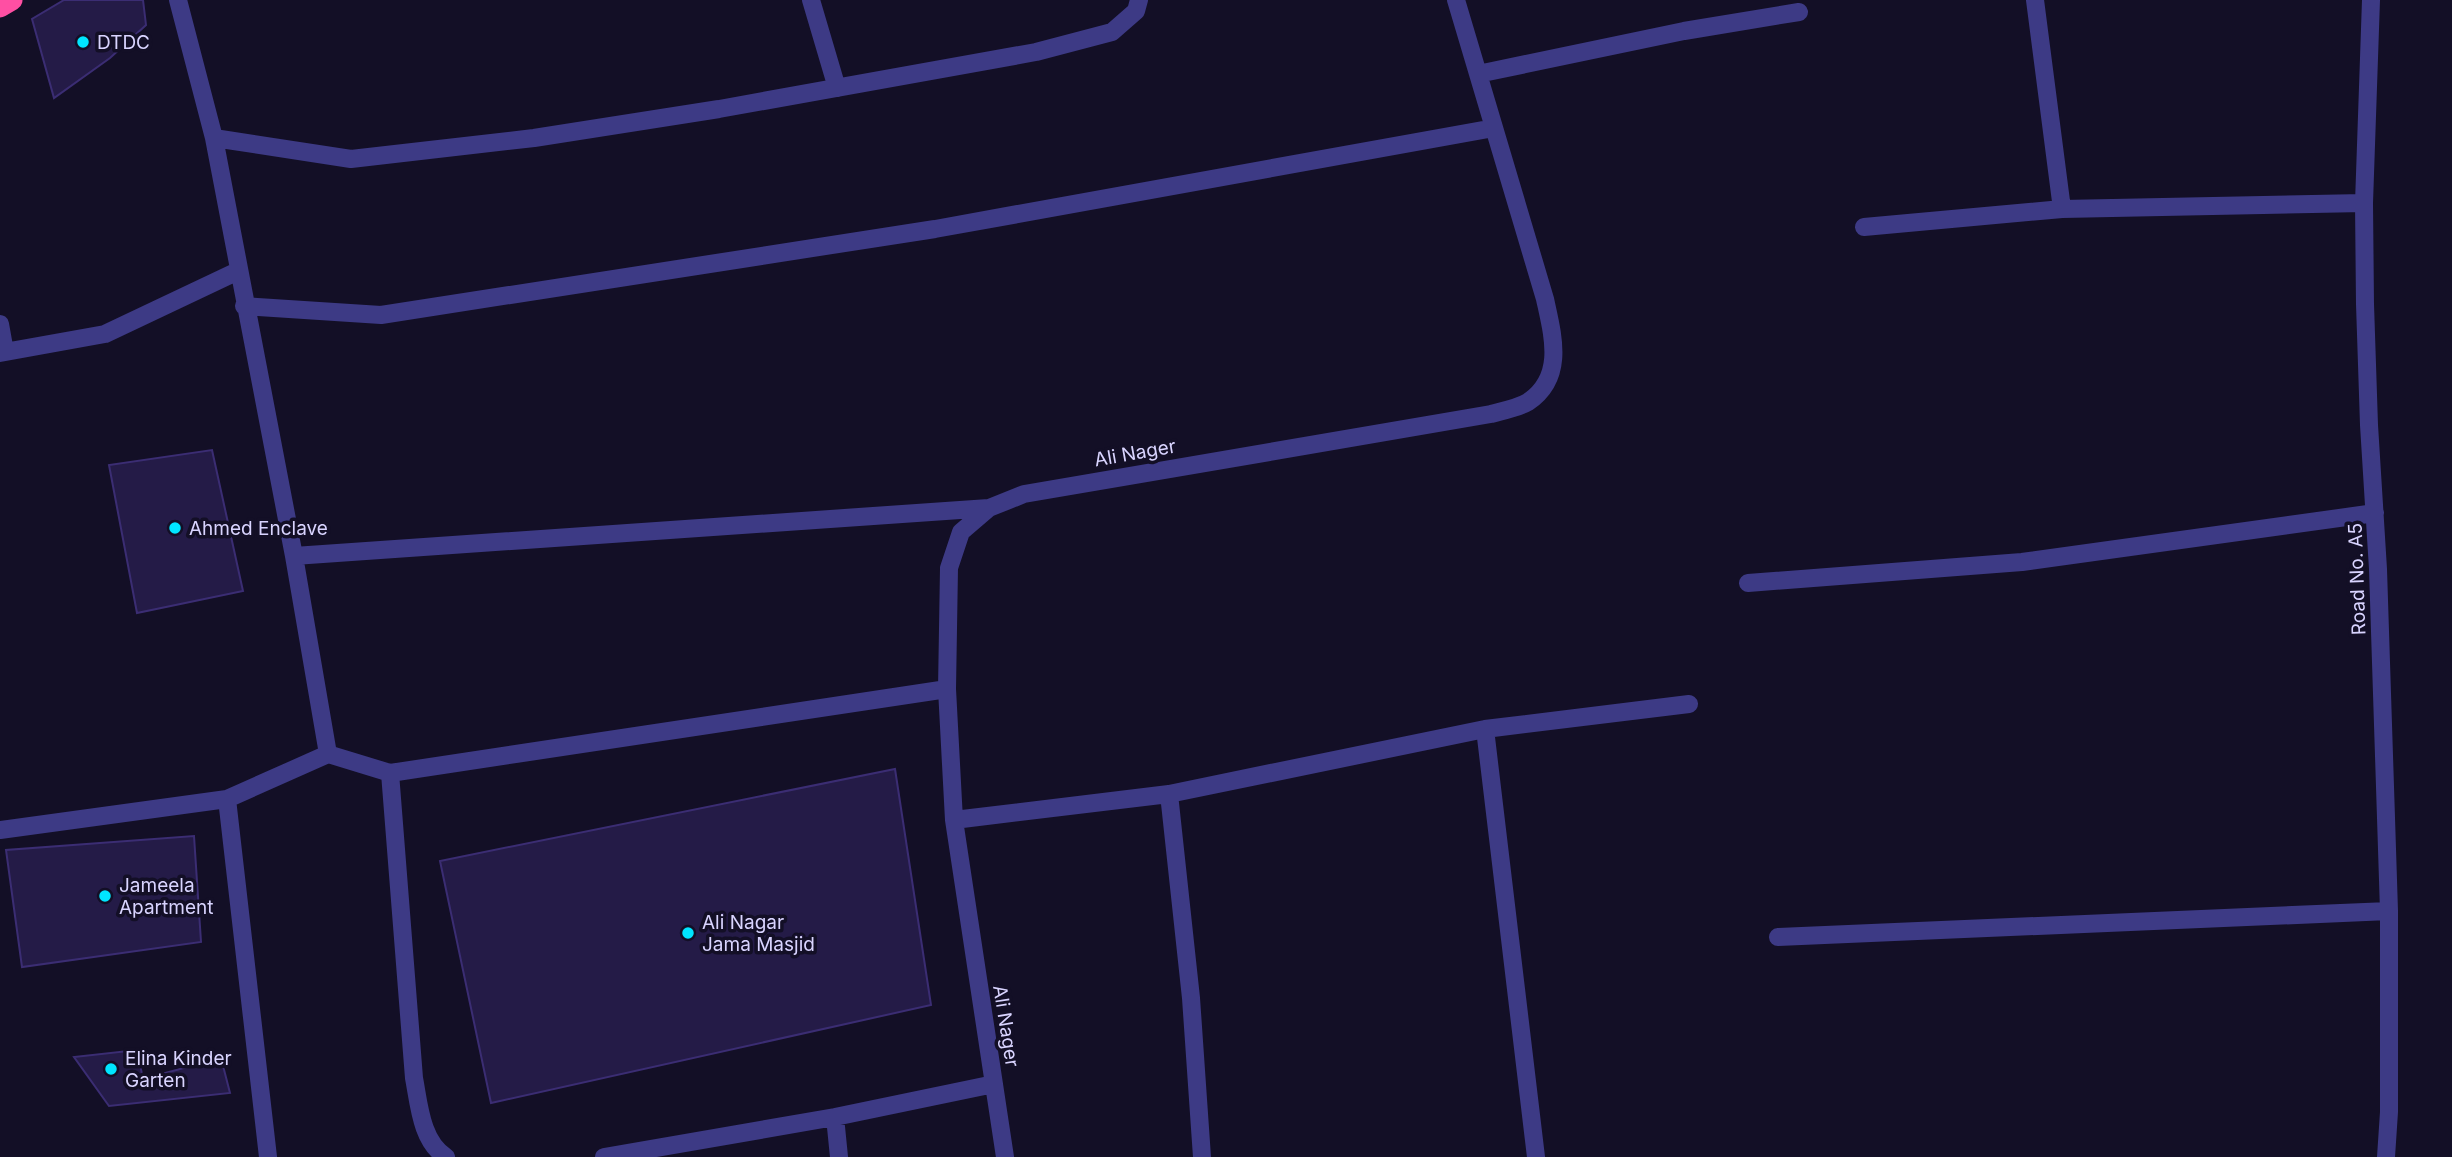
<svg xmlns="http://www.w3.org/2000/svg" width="2452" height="1157" viewBox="0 0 2452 1157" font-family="Inter,sans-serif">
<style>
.building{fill:#241b47;stroke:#3b2d73;stroke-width:2}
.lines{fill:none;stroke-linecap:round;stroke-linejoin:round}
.minor{stroke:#3d3a85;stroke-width:18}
.highway{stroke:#ff4fa3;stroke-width:21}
.poi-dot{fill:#00e5ff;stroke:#130f26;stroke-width:2.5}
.labels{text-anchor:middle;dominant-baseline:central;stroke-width:7;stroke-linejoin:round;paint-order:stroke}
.poi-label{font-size:19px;fill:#d9d4ff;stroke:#130f26;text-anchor:start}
.street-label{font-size:19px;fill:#d9d4ff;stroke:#130f26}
</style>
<rect width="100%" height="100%" fill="#130f26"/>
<path class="building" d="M64,0H143L146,25L110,58L54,98L32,19Z
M212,450L243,591L137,613L109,465Z
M895,769L931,1005L491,1103L440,861Z
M194,836L201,942L22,967L6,850Z
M137,1050L143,1079L221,1058L230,1093L109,1106L74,1057Z"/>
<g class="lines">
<path class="minor" d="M178,0L214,138L294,556L328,754
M811,0L837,88
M2035,0L2062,209
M2371,0L2364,203L2365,304L2369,425L2378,569L2389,911V1112L2386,1157
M1478,74L1684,31L1799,12
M214,138L351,159L534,138L719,109L1036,52L1112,32L1136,11L1139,0
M1864,227L2062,209L2364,203
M244,306L381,315L935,229L1494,128
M0,324L5,352
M0,353L105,334L238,271
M294,556L989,508
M1748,583L2022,562L2375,513
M1485,729L1689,704
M390,773L414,1078C419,1104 421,1141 446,1157
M1169,794L1191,998L1202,1157
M227,799L268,1157
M954,820L1169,794L1485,729L1536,1157
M0,830L227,799L328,754L390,773L947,689
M1778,937L2389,911
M835,1117L839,1157
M604,1157L835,1117L994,1084
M1005,1157L954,820L947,689L949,568L961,532L989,508L1024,494L1491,414C1502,411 1518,408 1528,402C1565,377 1553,336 1545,299L1456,0"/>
<path class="highway" d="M0,7L12,0"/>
</g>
<g class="poi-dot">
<circle cx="83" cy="42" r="7"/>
<circle cx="175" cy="528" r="7"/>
<circle cx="105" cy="896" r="7"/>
<circle cx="688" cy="933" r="7"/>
<circle cx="111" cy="1069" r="7"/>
</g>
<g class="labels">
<g class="poi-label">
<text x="97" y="42">DTDC</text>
<text x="189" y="528">Ahmed Enclave</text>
<text x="119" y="885">Jameela<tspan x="119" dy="22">Apartment</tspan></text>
<text x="702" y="922">Ali Nagar<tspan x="702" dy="22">Jama Masjid</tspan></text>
<text x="125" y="1058">Elina Kinder<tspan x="125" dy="22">Garten</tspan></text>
</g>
<g class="street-label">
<text transform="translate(1135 453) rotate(-10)">Ali Nager</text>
<text transform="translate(2357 579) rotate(-92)">Road No. A5</text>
<text transform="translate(1006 1026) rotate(81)">Ali Nager</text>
</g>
</g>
</svg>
